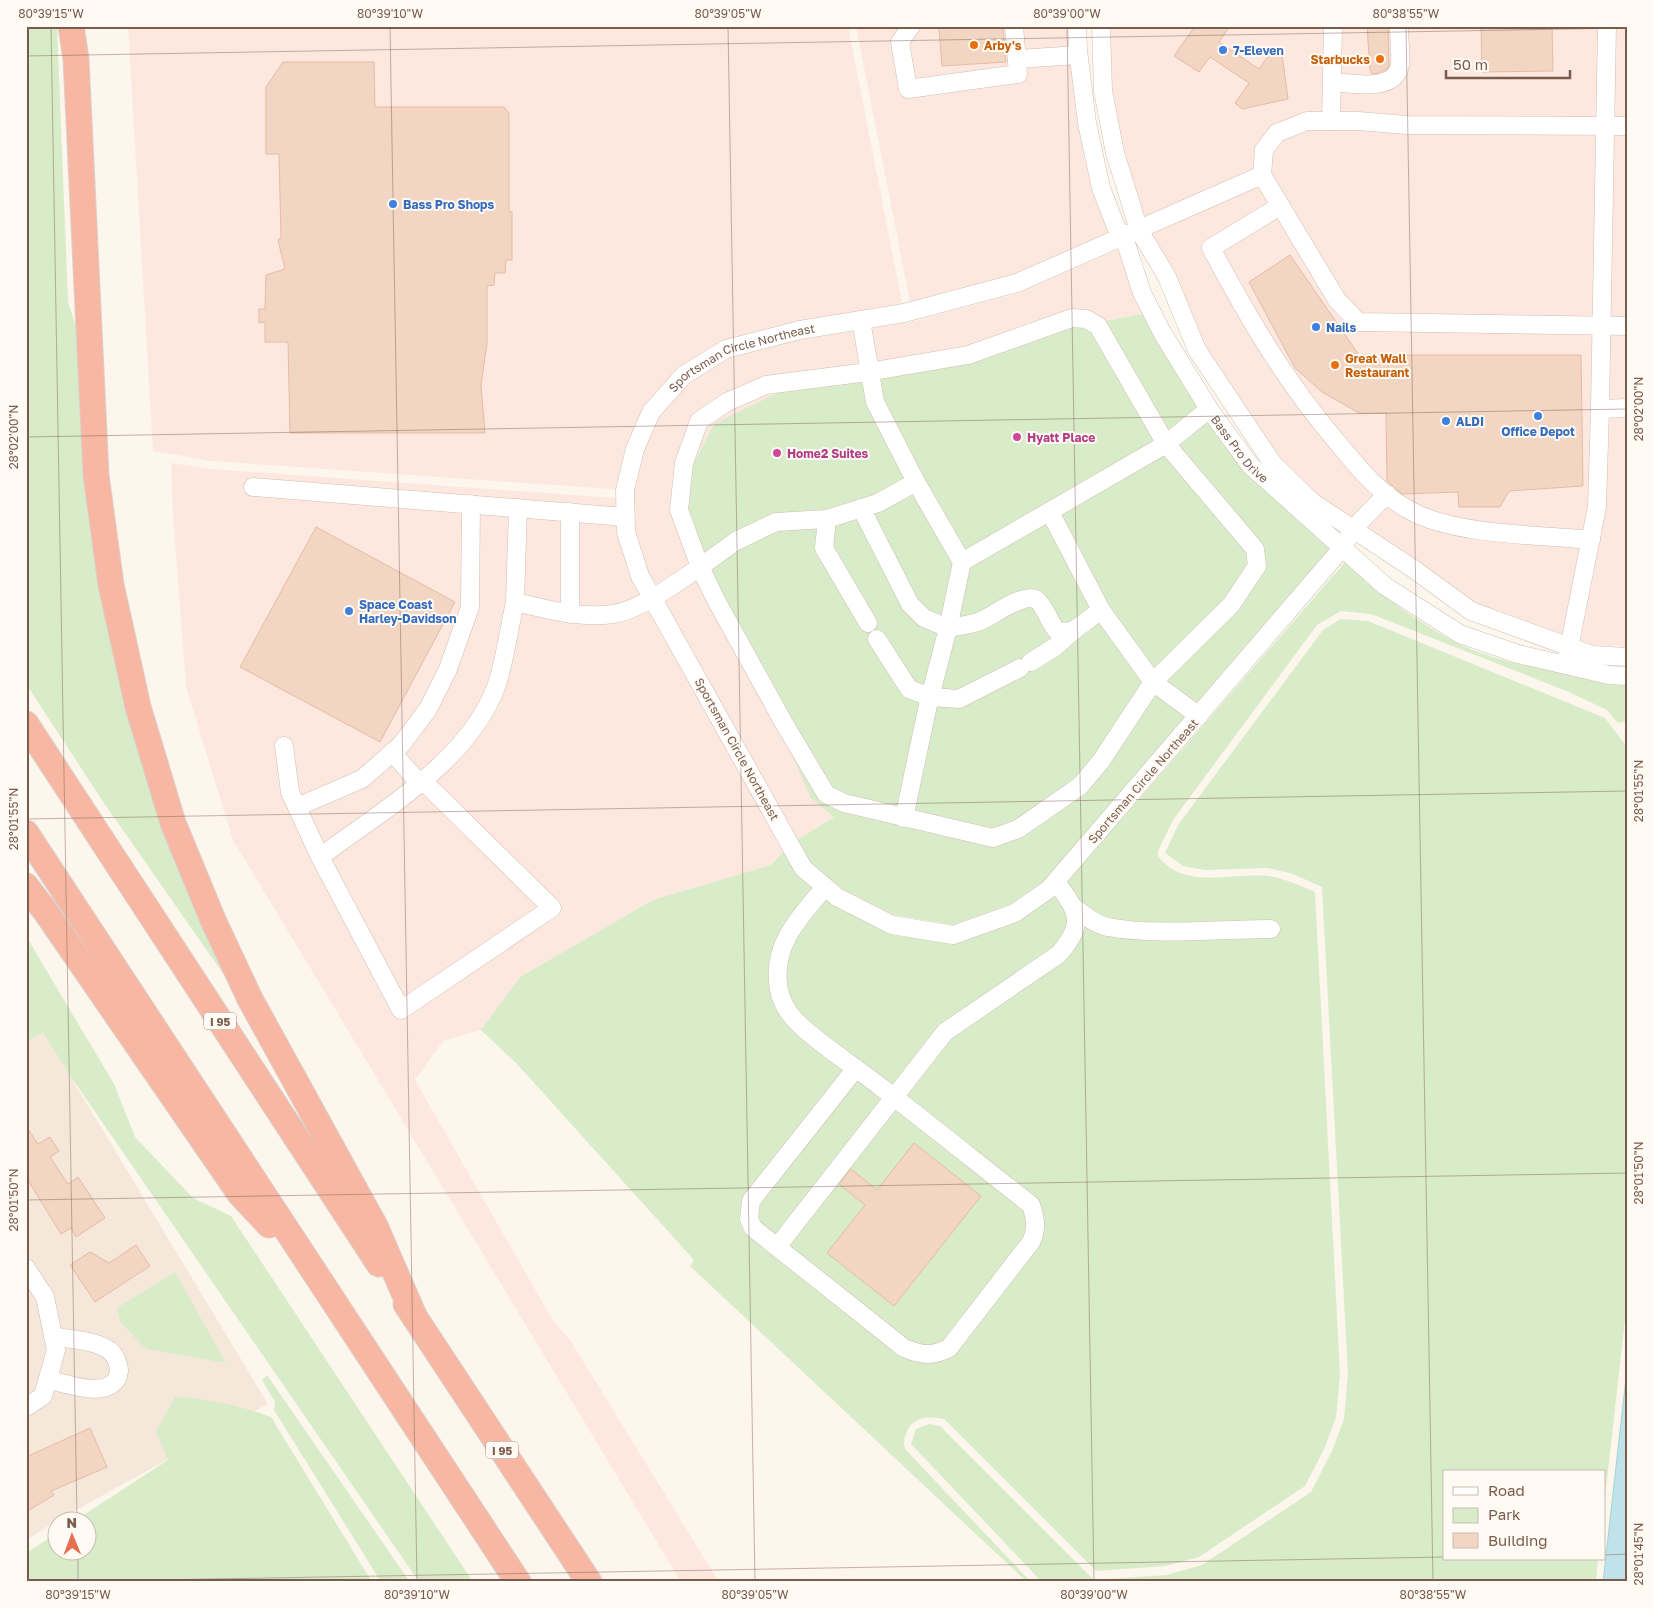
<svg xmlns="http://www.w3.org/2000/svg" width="1653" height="1608" viewBox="0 0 1653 1608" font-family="'Golos Text',sans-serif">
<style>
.residential{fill:#f5e8da}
.commercial{fill:#fde8e0}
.green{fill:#d8ecc9}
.water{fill:#bfe3e8;stroke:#a5d3da}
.building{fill:#f3d5c3;stroke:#e6bba3}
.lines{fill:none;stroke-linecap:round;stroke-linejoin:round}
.minor-casing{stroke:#d1beb0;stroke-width:19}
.highway-casing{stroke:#dad1cd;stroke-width:27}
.minor{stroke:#fff;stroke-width:18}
.highway{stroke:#f7b7a3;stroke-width:25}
.ticks{fill:none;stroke:#7a5c4d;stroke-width:1;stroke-opacity:0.45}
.food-dot{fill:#e8710a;stroke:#fffaf3;stroke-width:2}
.shop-dot{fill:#3f7fe0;stroke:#fffaf3;stroke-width:2}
.hotel-dot{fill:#d1479c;stroke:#fffaf3;stroke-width:2}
.labels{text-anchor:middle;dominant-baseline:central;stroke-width:4;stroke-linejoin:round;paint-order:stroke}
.shield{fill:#fffaf3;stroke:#a28b7f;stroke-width:1}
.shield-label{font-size:11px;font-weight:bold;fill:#7a5c4d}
.food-label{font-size:12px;font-weight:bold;fill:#c56008;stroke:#fffaf3;text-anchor:start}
.shop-label{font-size:12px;font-weight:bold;fill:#366cbe;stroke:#fffaf3;text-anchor:start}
.street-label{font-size:12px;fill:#7a5c4d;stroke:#fffaf3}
.hotel-label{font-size:12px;font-weight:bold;fill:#b23c85;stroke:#fffaf3;text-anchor:start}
.neatline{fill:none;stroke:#7a5c4d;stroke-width:2}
.ticks-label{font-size:12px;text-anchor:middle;fill:#7a5c4d}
</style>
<rect width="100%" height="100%" fill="#fdf6ec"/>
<path class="residential" d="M26,1003L268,1404L58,1520L26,1540Z"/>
<path class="commercial" d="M128,26H848L904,313L726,349L651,412L625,490L212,461L153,451Z
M856,26H1068L1110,233L1014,274L910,302Z
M1109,26H1627V647L1594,645L1474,602L1317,494L1280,457L1204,345L1174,273L1147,225L1123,150L1112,90Z
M1119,249L1134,296L1143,314L978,345L834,817L797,840L647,572L634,530L633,491L642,453L658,417L689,382L729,358L801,339L906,323L1019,293Z
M171,463L212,469L616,498L618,535L632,582L784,851L771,865L653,900L520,977L481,1030L443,1041L415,1080L552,1319L570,1340L719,1582H681L233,840L186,687L173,515Z"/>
<path class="green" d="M26,26H57L68,302L83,348L102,567L238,995L104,803L26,684Z
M1143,314L1202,414L1244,471L1332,550L1044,881L1011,904L952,925L894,915L842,889L810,862L797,840L834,817L811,798L676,498L714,424L826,369L978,345Z
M1345,562C1379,593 1416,622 1457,643C1487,658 1530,667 1563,674C1585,679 1605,685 1627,685V721L1618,723L1607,710L1569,692L1371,614L1341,611L1317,625L1173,820L1158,851V856C1185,891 1231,872 1268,876C1284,878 1300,886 1315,892L1340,1375L1336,1417L1325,1447L1305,1486L1199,1557L1166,1566L1096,1571L944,1419C928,1416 912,1416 906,1434C904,1440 903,1444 906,1450L1031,1582H1027L690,1266L694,1260L517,1064L481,1030L520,977L653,900L771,865L784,851L798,876L832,905L891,934L955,944L1017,922L1055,896Z
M1341,619L1368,621L1605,718L1627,747V1302L1604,1506V1472H1444V1559H1598L1596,1582H1042L911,1444L916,1429L929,1424L940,1426L1094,1580L1167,1575L1202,1565L1311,1492L1332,1451L1344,1419L1348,1375L1322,887L1293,874L1268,868L1205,870L1183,866L1165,853L1178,825L1323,630Z
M26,936L114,1084L135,1137L193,1198L231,1216L473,1582H419L69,1074L43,1032L26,1042Z
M175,1272L226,1363L146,1349L120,1322L117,1308Z
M267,1375L410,1582H381L274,1410L275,1402L262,1380Z
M175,1397C207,1398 241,1406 271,1417L372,1582H26V1553L57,1533L58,1550H88V1520H76L168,1460L156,1432Z"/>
<path class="water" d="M1627,1369V1582H1603Z"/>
<path class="building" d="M964,26H1003L1006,62L942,66L939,28Z
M1195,26H1230L1219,42L1259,69L1273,49L1282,54L1288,99L1242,109L1235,103L1249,83L1210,57L1199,72L1174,56Z
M1367,26H1388L1389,63L1388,68L1379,73L1372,74L1370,69Z
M1481,26H1552L1553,71L1482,72Z
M283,62H374L375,107H504L509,113V212H512V260H506L505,273H495L494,285L487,286V343L481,385L485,433H290L288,342H265V322L259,323V309H265L266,275L285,269L278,240L281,238L279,154H266V87Z
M1290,255L1359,355H1581L1583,486L1509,491L1500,507H1459L1458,492L1403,494L1398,491L1387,481L1386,413H1359L1322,392L1295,368L1249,282Z
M316,527L455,602L380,742L240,667Z
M26,1126L38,1144L50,1137L59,1151L50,1157L68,1184L78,1177L105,1218L76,1237L71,1228L61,1234L26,1177Z
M914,1143L981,1196L894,1306L827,1253L865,1205L839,1184L851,1169L877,1190Z
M136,1245L150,1266L95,1302L70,1265L90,1252L109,1263Z
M90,1428L107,1467L51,1491L54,1495L26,1512V1457Z"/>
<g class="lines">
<g class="minor-casing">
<g id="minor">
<path d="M911,26L900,42L908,89L1018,74L1014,26"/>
<path id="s1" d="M1077,26L1078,50L1087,123L1101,188L1116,227L1124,237L1142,293L1163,334L1209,409L1250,465L1385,586L1460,634L1518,654L1609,675L1627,676"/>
<path d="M1101,26L1103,91L1115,153L1139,230L1167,277L1197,350L1273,464L1312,502L1415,570L1471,611L1592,655L1627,657"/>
<path d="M1018,59L1078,55"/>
<path d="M1332,82C1352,83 1395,93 1400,65C1401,53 1399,39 1399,26"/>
<path d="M1331,121L1333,26"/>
<path d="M1262,175L1337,300L1358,322L1627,326"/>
<path d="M1280,206L1211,248C1249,319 1285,381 1337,442C1360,470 1382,497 1415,513C1458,535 1541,535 1591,540"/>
<path d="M861,320L875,402L916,482"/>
<path d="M1600,409L1607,26"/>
<path d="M253,487L625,517"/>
<path id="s2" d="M1387,494L1353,529L1343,547L1049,889L1015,913L953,935L892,925L837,897L803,868L640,576L626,532L625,490L635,449L651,412L684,375L726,349L800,330L904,313L1017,283L1262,175L1264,150L1277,133L1307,121H1358L1407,125L1627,126"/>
<path d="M861,508L910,604L924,618L948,628L928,705L904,818"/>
<path d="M570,512V614"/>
<path d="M1050,512L1101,610"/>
<path d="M827,519L824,548L868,623"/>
<path d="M962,562L1166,444L1209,409"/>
<path d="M515,602L518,508"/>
<path d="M877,639L909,689L930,697L959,699L1020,668"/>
<path d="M1567,658L1597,507L1600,409L1627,408"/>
<path d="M1031,662L1055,647L1073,631"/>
<path d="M284,746L290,792L320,857C381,811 468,762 496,687C505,661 509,629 515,602C547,609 580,619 613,614C641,610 677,582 700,567L717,602L785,725L826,794L844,803L993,838L1018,829L1080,786L1101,761L1153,682L1231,605L1257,566L1255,549L1166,444L1098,326L1086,319L1072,318L968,355L868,372L766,385L727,402L699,421L684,463L679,510L700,567L736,541L776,522L827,519L878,503L916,482L962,562L948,628C957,626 969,625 978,622C992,617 1024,591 1037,600C1046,607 1049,624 1058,632L1073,631L1101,610L1153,682L1199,716"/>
<path d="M392,752L420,784"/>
<path d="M297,807L362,779L401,745L428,709L448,669L470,607L471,504"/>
<path d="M320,857L401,1010L552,908L423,781"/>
<path d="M825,887C801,916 774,942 778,982C779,999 788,1014 800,1025C822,1046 857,1068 882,1088C932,1126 981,1166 1031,1205C1036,1220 1037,1229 1031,1242L949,1348C932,1357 921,1355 904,1348L753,1228L749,1219L751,1201L856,1068"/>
<path d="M1075,908C1084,915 1096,925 1108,927C1155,936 1222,929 1271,929"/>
<path d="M777,1247L945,1032L1059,954C1086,922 1078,912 1056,882"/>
<path d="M26,1268L45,1297L56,1350L43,1396L26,1407"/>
<path d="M48,1379C65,1384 116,1402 119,1371C119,1364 115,1354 109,1350C95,1340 70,1340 53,1336"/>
</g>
</g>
<g class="highway-casing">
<path id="highway" d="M71,26L76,59L96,475L111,585L138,707L173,823L213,920L250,999L375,1226L415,1318
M26,724L379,1264
M26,833L518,1582
M26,886L46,912L240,1194L269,1225
M406,1304L589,1582"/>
</g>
<use href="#minor" class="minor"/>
<use href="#highway" class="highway"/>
</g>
<path class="ticks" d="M51,26L77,1520M390,26L417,1582M728,26L755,1582M1067,26L1094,1582M1406,26L1433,1582M26,56L1627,28M26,437L1627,409M26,819L1627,791M26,1200L1627,1173M78,1550V1582M1604,1555L1627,1554M44,1582L1444,1557"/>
<g class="food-dot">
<circle cx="974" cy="45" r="5"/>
<circle cx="1380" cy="59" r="5"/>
<circle cx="1335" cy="365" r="5"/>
</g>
<g class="shop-dot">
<circle cx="1223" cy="50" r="5"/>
<circle cx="393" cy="204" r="5"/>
<circle cx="1316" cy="327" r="5"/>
<circle cx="1538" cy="416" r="5"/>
<circle cx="1446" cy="421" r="5"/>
<circle cx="349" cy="611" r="5"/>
</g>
<g class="hotel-dot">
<circle cx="1017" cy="437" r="5"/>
<circle cx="777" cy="453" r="5"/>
</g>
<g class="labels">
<g class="shield">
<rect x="204" y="1012.5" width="32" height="17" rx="4"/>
<rect x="486" y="1441.5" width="32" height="17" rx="4"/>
</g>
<g class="shield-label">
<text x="220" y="1021">I 95</text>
<text x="502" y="1450">I 95</text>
</g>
<g class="food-label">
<text x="984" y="45">Arby's</text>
<text x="1370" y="59" text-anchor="end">Starbucks</text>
<text x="1345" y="358">Great Wall<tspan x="1345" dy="14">Restaurant</tspan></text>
</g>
<g class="shop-label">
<text x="1233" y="50">7-Eleven</text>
<text x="403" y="204">Bass Pro Shops</text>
<text x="1326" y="327">Nails</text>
<text x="1456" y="421">ALDI</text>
<text x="1538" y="431" text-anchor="middle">Office Depot</text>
<text x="359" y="604">Space Coast<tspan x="359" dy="14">Harley-Davidson</tspan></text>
</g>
<g class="street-label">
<text stroke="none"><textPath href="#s2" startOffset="1411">Sportsman Circle Northeast</textPath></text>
<text stroke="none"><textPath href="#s1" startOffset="462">Bass Pro Drive</textPath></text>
<text transform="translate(737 749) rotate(61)">Sportsman Circle Northeast</text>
<text transform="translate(1143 781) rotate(-49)">Sportsman Circle Northeast</text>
</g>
<g class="hotel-label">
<text x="1027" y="437">Hyatt Place</text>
<text x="787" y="453">Home2 Suites</text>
</g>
</g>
<rect width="1653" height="1608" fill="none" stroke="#fffaf3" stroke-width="55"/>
<rect x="1443" y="1470" width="162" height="90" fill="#fffaf3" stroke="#cabbb1"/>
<rect x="1453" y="1487" width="25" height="8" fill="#ffffff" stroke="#cabbb1"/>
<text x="1488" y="1496" font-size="15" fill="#7a5c4d">Road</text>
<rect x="1453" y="1508" width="25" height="15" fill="#d8ecc9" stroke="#cabbb1"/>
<text x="1488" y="1520" font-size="15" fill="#7a5c4d">Park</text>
<rect x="1453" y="1533" width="25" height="15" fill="#f3d5c3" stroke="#cabbb1"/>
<text x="1488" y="1546" font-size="15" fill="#7a5c4d">Building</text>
<g transform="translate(72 1536) rotate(359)"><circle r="24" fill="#fffaf3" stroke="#cabbb1"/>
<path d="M0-4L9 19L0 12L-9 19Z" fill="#e76f51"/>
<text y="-8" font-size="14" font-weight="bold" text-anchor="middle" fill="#7a5c4d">N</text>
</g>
<path d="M1446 70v8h124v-8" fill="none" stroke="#7a5c4d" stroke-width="2.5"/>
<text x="1453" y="70" font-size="15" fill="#7a5c4d" stroke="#fffaf3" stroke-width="4" paint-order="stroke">50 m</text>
<rect x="28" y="28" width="1598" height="1552" class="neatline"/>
<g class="ticks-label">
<text x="51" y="18">80°39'15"W</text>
<text x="390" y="18">80°39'10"W</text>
<text x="728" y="18">80°39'05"W</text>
<text x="1067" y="18">80°39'00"W</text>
<text x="1406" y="18">80°38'55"W</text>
<text transform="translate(1639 409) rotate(-90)" y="4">28°02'00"N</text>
<text transform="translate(14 437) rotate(-90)" y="4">28°02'00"N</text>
<text transform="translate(1639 791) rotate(-90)" y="4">28°01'55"N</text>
<text transform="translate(14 819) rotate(-90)" y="4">28°01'55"N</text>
<text transform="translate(1639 1173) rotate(-90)" y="4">28°01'50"N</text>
<text transform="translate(14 1200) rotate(-90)" y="4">28°01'50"N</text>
<text transform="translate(1639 1554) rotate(-90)" y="4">28°01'45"N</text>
<text x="78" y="1599">80°39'15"W</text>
<text x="417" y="1599">80°39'10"W</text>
<text x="755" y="1599">80°39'05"W</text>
<text x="1094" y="1599">80°39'00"W</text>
<text x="1433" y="1599">80°38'55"W</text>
</g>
</svg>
